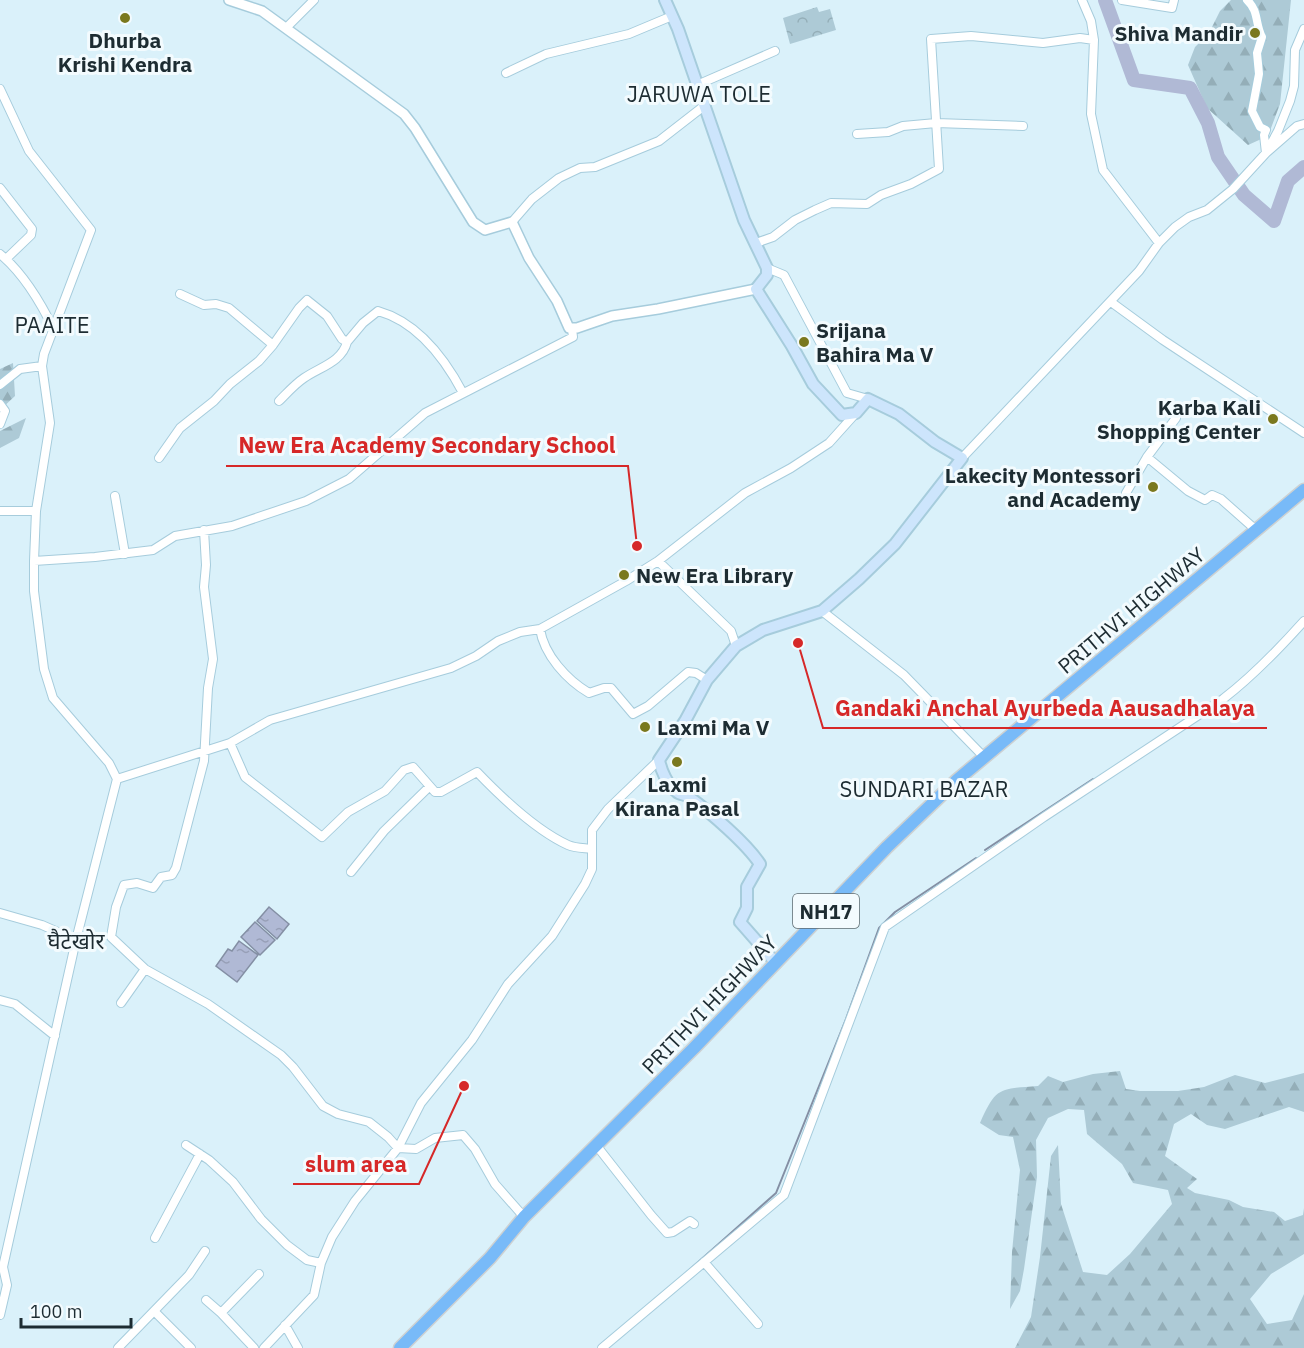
<svg xmlns="http://www.w3.org/2000/svg" width="1304" height="1348" viewBox="0 0 1304 1348" font-family="'IBM Plex Sans','Noto Sans Devanagari',sans-serif">
<style>
.forest{fill:url(#forest-firs)}
.park{fill:url(#park-crowns)}
.water{fill:url(#water-ripples);stroke:#848fa4;stroke-width:1.5}
.lines{fill:none;stroke-linecap:round;stroke-linejoin:round}
.stream{stroke:#848fa4;stroke-width:2}
.river{stroke:#b0b9d5;stroke-width:14}
.minor-casing{stroke:#a6ccdc;stroke-width:10}
.tertiary-casing{stroke:#a6ccdc;stroke-width:12}
.secondary-casing{stroke:#a6ccdc;stroke-width:14}
.trunk-casing{stroke:#cdd1d2;stroke-width:15}
.minor{stroke:#fff;stroke-width:8}
.tertiary{stroke:#fff;stroke-width:9}
.secondary{stroke:#cde5fc;stroke-width:10}
.trunk{stroke:#78baf8;stroke-width:12}
.poi-dot{fill:#7a781e;stroke:#f3fbfe;stroke-width:2}
.labels{text-anchor:middle;dominant-baseline:central;stroke-width:6;stroke-linejoin:round;paint-order:stroke}
.shield{fill:#f3fbfe;stroke:#5d6a6f;stroke-width:1.5}
.shield-label{font-size:20px;font-weight:bold;fill:#1d2c32}
.poi-label{font-size:21px;font-weight:bold;fill:#1d2c32;stroke:#f3fbfe;text-anchor:end}
.street-label{font-size:21px;fill:#1d2c32;stroke:#f3fbfe}
.neighbourhood-label{font-size:22px;fill:#1d2c32;stroke:#f3fbfe}
.leader{fill:none;stroke:#d62828;stroke-width:2}
.callout-dot{fill:#d62828;stroke:#f3fbfe;stroke-width:2}
.callout-label{font-size:22px;text-anchor:middle;font-weight:bold;fill:#d62828;stroke:#f3fbfe;stroke-width:6;stroke-linejoin:round;paint-order:stroke}
</style>
<defs>
<pattern id="forest-firs" width="22" height="20" patternUnits="userSpaceOnUse" patternTransform="scale(1.5)"><rect width="22" height="20" fill="#adcad6"/><path d="M5 1l3.5 6h-7zM16 11l3.5 6h-7z" fill="#94aeb8"/></pattern>
<pattern id="park-crowns" width="20" height="18" patternUnits="userSpaceOnUse" patternTransform="scale(1.5)"><rect width="20" height="18" fill="#adcad6"/><path d="M2 6a3 3 0 1 1 6 0M12 15a3 3 0 1 1 6 0" fill="none" stroke="#94aeb8"/></pattern>
<pattern id="water-ripples" width="26" height="14" patternUnits="userSpaceOnUse" patternTransform="scale(1.5)"><rect width="26" height="14" fill="#b0b9d5"/><path d="M2 4q2-2 4 0t4 0M15 11q2-2 4 0t4 0" fill="none" stroke="#979fb7"/></pattern>
</defs>
<rect width="100%" height="100%" fill="#daf1fa"/>
<path class="forest" d="M1231,0H1291L1280,104L1268,136L1248,145L1207,108L1188,65L1195,47L1209,33L1220,11Z
M13,363L15,396L0,410V369Z
M26,418L19,438L0,448V431Z
M1120,1071L1126,1089L1140,1091H1178L1204,1087L1235,1075L1265,1083L1304,1073V1112L1289,1107L1225,1129L1207,1125L1191,1114L1174,1124L1165,1156L1197,1179L1187,1188L1195,1193L1229,1200L1243,1207L1274,1212L1285,1221L1303,1215L1304,1208V1254L1271,1274L1250,1299L1267,1324L1292,1320L1304,1294V1348H1015L1031,1317L1040,1257L1051,1156L1058,1145L1061,1204L1083,1272L1107,1275L1130,1254L1172,1204L1168,1190L1133,1183L1122,1164L1087,1134L1084,1110L1068,1109L1048,1118L1036,1140L1037,1177L1024,1269L1020,1291L1010,1309L1012,1252L1020,1170L1013,1137L999,1135L980,1123C996,1087 999,1089 1038,1086L1048,1076L1063,1082L1093,1074Z"/>
<path class="park" d="M817,7L819,12L830,9L836,30L790,44L783,18Z"/>
<path class="water" d="M269,907L289,924L277,939L257,921Z
M255,922L275,940L260,955L241,937Z
M239,941L258,955L237,982L216,966L228,949L232,951Z"/>
<g class="lines">
<path class="stream" d="M985,850L1093,779
M687,1272L776,1193L846,1019L879,928L895,912L976,858"/>
<path class="river" d="M1105,0L1134,80L1190,88L1208,123L1218,157L1244,195L1274,221L1288,181L1304,167"/>
<g class="minor-casing">
<path id="minor" d="M1122,0L1172,8L1174,0
M1247,0C1259,11 1255,24 1262,37L1257,53L1259,74L1252,111L1260,127L1266,130L1264,135L1266,153L1278,131L1290,101L1294,86L1295,50L1304,29
M287,27L314,0
M506,73L546,54L629,34L672,16
M697,85L775,51
M0,89L29,151L91,230L44,354L42,366L50,423L36,511L34,561V591L44,669L53,698L109,763L117,779L76,940L3,1267L7,1285L0,1315
M857,134L888,132L903,126L936,123L1023,126
M0,188L32,229L31,235L6,259
M512,222L532,199L559,178L580,168L595,167L659,141L704,106
M756,243L773,237L795,220L815,210L831,203L867,204L881,195L911,184L939,169L931,39L971,36L1043,43L1080,38L1094,40
M1159,243L1175,227L1189,217L1207,210L1233,189L1266,153L1297,126L1304,124
M0,254C23,273 41,303 54,330
M767,268L784,275L847,393L868,399
M180,294L204,305L216,304L229,308L273,345L299,308L307,300L327,316L342,339L347,342L363,323L378,311C417,322 445,359 463,393
M1111,302L1163,340L1304,433
M0,385L20,369L42,366
M279,401C287,393 295,384 304,378C320,367 342,362 347,342
M0,404L5,411L0,424
M1147,457L1176,418
M159,458L180,428L214,401L230,384L259,361L273,345
M962,458L1139,271L1159,243L1103,170L1091,114L1094,40L1091,21L1082,0
M1126,493L1147,457L1188,491L1205,500L1212,495L1221,499L1256,530
M115,496L125,554
M0,511H36
M204,530L206,565L204,587L213,659L208,688L204,761L176,868L172,875L161,877L153,888L137,883L124,885L116,907L111,937L145,969L208,1004L281,1055L293,1067L323,1106L338,1114L369,1122L388,1137L398,1148L416,1149L435,1138L463,1135L475,1149L495,1184L524,1217
M34,561L95,557L153,550L175,536L232,526L306,501L349,479L425,413L573,337L572,329
M658,561L731,631L736,646
M822,611L904,675L985,758
M540,629C544,655 567,680 589,693L604,688H611L633,714L648,706L688,672L696,673L707,680
M230,743L245,777L322,837L348,812L385,791L404,770L413,767L435,792H441L477,772C502,798 535,830 568,845C575,848 584,848 591,849
M117,779L230,743L270,720L451,668L476,656L498,641L520,632L540,629L626,581L658,561L745,493L791,468L829,443L856,413
M351,872L384,831L429,787
M0,913L42,925L76,940
M0,1000L15,1004L55,1036
M121,1003L145,969
M186,1145L209,1160L233,1182L261,1219L287,1245L307,1260L321,1263
M596,1145L651,1215L667,1233L673,1232L690,1221L694,1224
M155,1238L200,1154
M704,1262L758,1324
M206,1300L221,1313L254,1348
M154,1311L189,1275L205,1251
M221,1313L259,1274
M285,1325L298,1348
M118,1348L154,1311L191,1348
M264,1348L314,1295L321,1263L332,1237L355,1201L398,1148L421,1103L472,1040L508,984L552,936L585,884L592,869V830L608,809L659,760
M602,1348L784,1195L885,927L1044,817L1223,699C1253,676 1278,650 1304,621"/>
</g>
<g class="tertiary-casing">
<path id="tertiary" d="M229,0L262,11L404,114L415,128L473,222L485,230L512,222L529,258L557,301L569,328H577L612,316L658,309L756,289"/>
</g>
<g class="secondary-casing">
<path id="secondary" d="M665,0L678,29L744,220L767,268V275L756,289L792,346L813,384L842,415L856,413L868,399L899,414L935,442L962,458L895,544L859,579L822,611L763,630L736,646L707,680L685,721L659,760C661,770 667,785 677,792C680,795 685,794 689,797C710,812 746,843 760,864L747,887V908L740,922L776,963"/>
</g>
<g class="trunk-casing">
<path id="trunk" d="M400,1348L490,1258L524,1217L694,1048L887,847L957,780L1304,490"/>
</g>
<use href="#minor" class="minor"/>
<use href="#tertiary" class="tertiary"/>
<use href="#secondary" class="secondary"/>
<use href="#trunk" class="trunk"/>
</g>
<g class="poi-dot">
<circle cx="125" cy="18" r="6"/>
<circle cx="1255" cy="33" r="6"/>
<circle cx="804" cy="342" r="6"/>
<circle cx="1273" cy="419" r="6"/>
<circle cx="1153" cy="487" r="6"/>
<circle cx="624" cy="575" r="6"/>
<circle cx="645" cy="727" r="6"/>
<circle cx="677" cy="762" r="6"/>
</g>
<g class="labels">
<rect class="shield" x="793" y="894" width="66" height="34" rx="4.5"/>
<g class="shield-label">
<text x="826" y="911">NH17</text>
</g>
<g class="poi-label">
<text x="1243" y="33">Shiva Mandir</text>
<text x="125" y="40" text-anchor="middle">Dhurba<tspan x="125" dy="24">Krishi Kendra</tspan></text>
<text x="816" y="330" text-anchor="start">Srijana<tspan x="816" dy="24">Bahira Ma V</tspan></text>
<text x="1261" y="407">Karba Kali<tspan x="1261" dy="24">Shopping Center</tspan></text>
<text x="1141" y="475">Lakecity Montessori<tspan x="1141" dy="24">and Academy</tspan></text>
<text x="636" y="575" text-anchor="start">New Era Library</text>
<text x="657" y="727" text-anchor="start">Laxmi Ma V</text>
<text x="677" y="784" text-anchor="middle">Laxmi<tspan x="677" dy="24">Kirana Pasal</tspan></text>
</g>
<g class="street-label">
<text transform="translate(1131 610) rotate(-40)">PRITHVI HIGHWAY</text>
<text transform="translate(709 1004) rotate(-46)">PRITHVI HIGHWAY</text>
</g>
<g class="neighbourhood-label">
<text x="699" y="93">JARUWA TOLE</text>
<text x="52" y="324">PAAITE</text>
<text x="924" y="788">SUNDARI BAZAR</text>
<text x="76" y="940">घैटेखोर</text>
</g>
</g>
<path class="leader" d="M637 546L628 466H226M798 643L823 728H1267M464 1086L419 1184H293"/>
<g class="callout-dot">
<circle cx="637" cy="546" r="6"/>
<circle cx="798" cy="643" r="6"/>
<circle cx="464" cy="1086" r="6"/>
</g>
<g class="callout-label">
<text x="427" y="453">New Era Academy Secondary School</text>
<text x="1045" y="716">Gandaki Anchal Ayurbeda Aausadhalaya</text>
<text x="356" y="1172">slum area</text>
</g>
<path d="M21 1318v9h110v-9" fill="none" stroke="#1d2c32" stroke-width="3"/>
<text x="30" y="1318" font-size="18" fill="#1d2c32" stroke="#f3fbfe" stroke-width="4.5" paint-order="stroke">100 m</text>
</svg>
